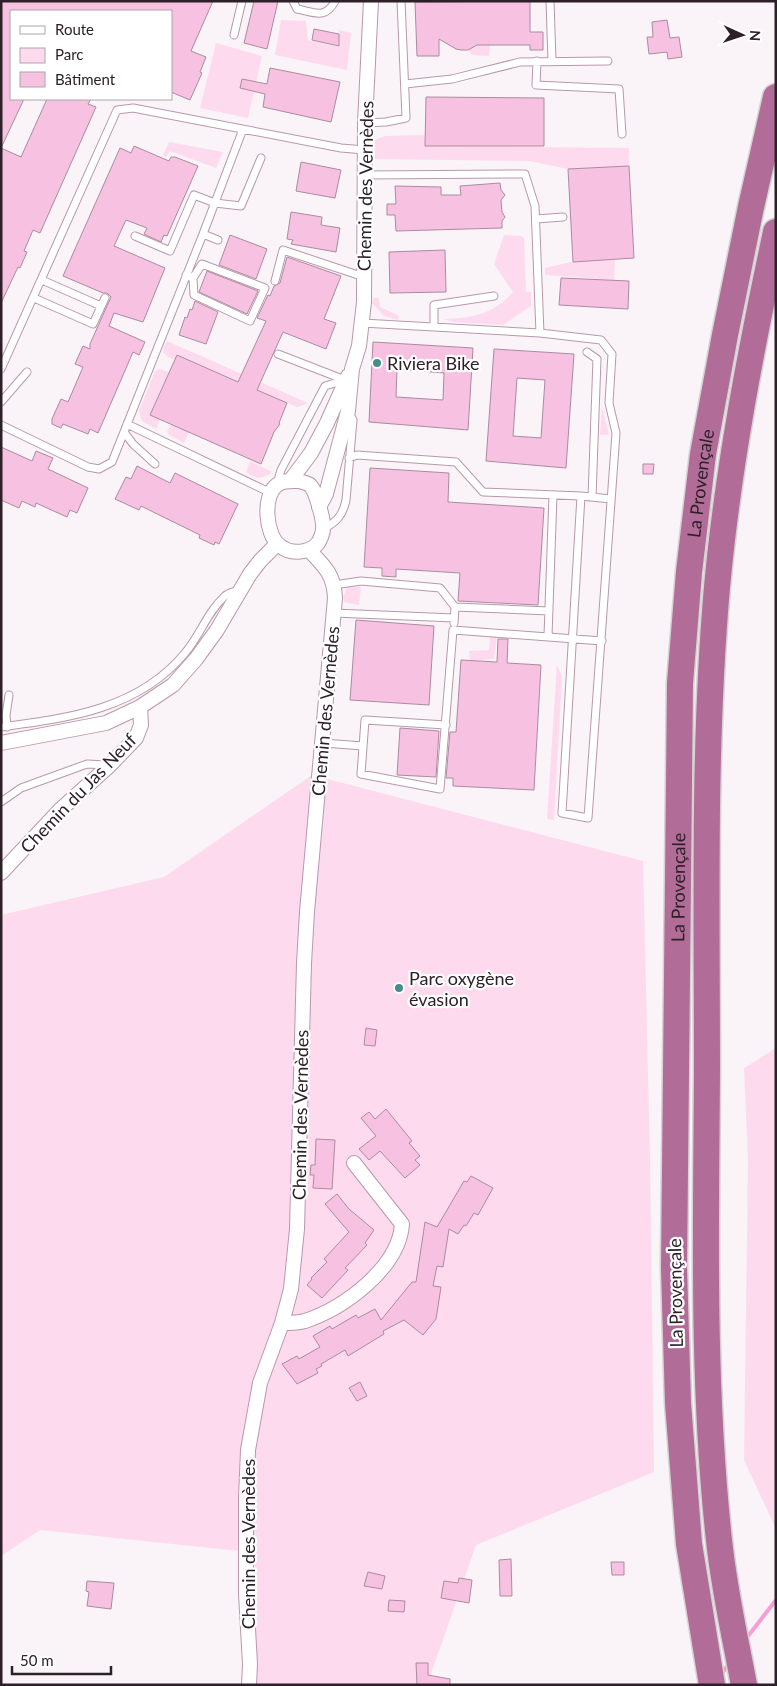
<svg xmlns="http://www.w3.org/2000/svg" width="777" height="1686" viewBox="0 0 777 1686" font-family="Lato,sans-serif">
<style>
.green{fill:#fedaee}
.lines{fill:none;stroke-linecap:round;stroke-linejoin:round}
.stream{stroke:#f79fd5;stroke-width:4}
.building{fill:#f7c1e1;stroke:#ac8b9e;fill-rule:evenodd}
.service-casing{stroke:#b998ab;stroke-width:9}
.minor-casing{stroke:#b998ab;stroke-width:16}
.motorway-casing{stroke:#d5d2d4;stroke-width:29}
.service{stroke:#fff;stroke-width:7}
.minor{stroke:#fff;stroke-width:14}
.motorway{stroke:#b16d97;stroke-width:26}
.poi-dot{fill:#458c8a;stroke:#fff;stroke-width:2}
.labels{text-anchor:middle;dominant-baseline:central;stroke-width:4.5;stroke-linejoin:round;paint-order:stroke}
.street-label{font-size:18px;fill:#2d2028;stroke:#fff}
.poi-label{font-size:18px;fill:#2d2028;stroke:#fff;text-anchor:start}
</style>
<rect width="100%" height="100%" fill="#faf3f7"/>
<path class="green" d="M281,20L306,21L308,40L339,47V30L351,33L347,70L275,55Z
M216,43L262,56L248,118L200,108Z
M476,45H490L489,56L472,55L468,50Z
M425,135V146L629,148V166L568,169L529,161L375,159V140L385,136Z
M169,142L223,152L216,168L170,151L166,157L163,155Z
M504,235L521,236L524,238L526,292H531V306L503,325L454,322L443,319C472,318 493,315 513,292L494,264Z
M615,259L614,280L545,275V268L571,262Z
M373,298H379L380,307L399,316L398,320L384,316L372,303Z
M167,341L308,403L297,407L177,356L175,360L168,357L163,352L164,347Z
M160,369L169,372L150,414L160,419L156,429L142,421L139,411L155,371Z
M602,407L609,435H600Z
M171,424L189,432L184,443L169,435L167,432Z
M250,461L272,472C263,480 255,479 246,472Z
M347,587H361L359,605L344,602L343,597Z
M490,637H497L494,659L470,661L469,651L489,650Z
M557,664L562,678L554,820L547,819Z
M312,775L643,861L650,1160L654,1472L476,1545L427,1685H246L248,1552L40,1530L1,1556V915L164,877Z
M776,1048V1529L744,1460L748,1160L744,1068Z"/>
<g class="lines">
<path class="stream" d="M745,1640L776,1600
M721,1675L730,1662"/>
</g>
<path class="building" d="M1,1H213L191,51L206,57L200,72L202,73L190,100L171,92V11H11V99H24L1,148Z
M254,1H278L267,49L244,43Z
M530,1V32H543V50H530V45H477L468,50H461L456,49L439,39V56H417L415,2Z
M667,20L670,38L679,37L682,57L668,59L667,52L649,54L647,37H653L652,22Z
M314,29L339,34V46L312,40Z
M270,68L340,82L331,122L263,107L265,94L240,88L242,79L267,84Z
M426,97L544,98V146H425Z
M47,99H91L88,104L96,107L40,233L33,230L24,251L27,252L20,268L18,267L1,303V148L21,157Z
M134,146L169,161L171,157H175L198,166L167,236L164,235L161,242L144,234L147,228L126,220L114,246L165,268L143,322L114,313L109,326L145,342L139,355L133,352L98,433L90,429L88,434L63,424L61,428L52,424V419L61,399L68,402L83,367L75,364L83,346L90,349V344L111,297L107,293H103L63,276L120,148L131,153Z
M301,162L341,170L335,198L296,191Z
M629,166L634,258L573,262L568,169Z
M500,183L501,190L505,195L501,200L502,212L505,217L502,221V228L396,231L395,215H387V204H396L395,186L441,187V195H461L460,186Z
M291,212L322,217L321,225L340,228L336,252L291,244L293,240L287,239Z
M230,235L267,249L256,279L219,265Z
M445,250L446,292L390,293L389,252Z
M287,257L341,276L324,319L336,323L326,349L283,332L257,390L287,403L279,423L280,424L274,432L261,464L150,415L177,355L238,382L266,321L257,318L268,295L270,296L274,286L280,283Z
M207,271L258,291L247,314L199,292Z
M561,278L629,281L628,309L559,305Z
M195,301L218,312L206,344L179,335L185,317L187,318L190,309L192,310Z
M373,342L473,348L468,430L369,422ZM397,369L444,373L443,400L396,397Z
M494,349L574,354L566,468L486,461ZM517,378L545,380L541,438L513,436Z
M1,447L32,461L36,451L53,458L48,469L88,488L77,513L70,510L67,517L36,503L35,507L22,501L19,508L1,500Z
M643,464H654L653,474H643Z
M137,466L170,483L175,473L238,504L219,544L215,542L214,545L199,538L200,535L141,506L139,510L115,499L126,477L131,479Z
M370,468L449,473L448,502L544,508L538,605L458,601L460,573L396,569V577L382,576V568L364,567Z
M356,620L434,626L429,705L350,700Z
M498,639H508L507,663L541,665L534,790L453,786V778H446L450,732H456L461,660L497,662Z
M400,728L439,731L436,777L397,775Z
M366,1028L377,1030L375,1046L364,1045Z
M386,1109L412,1141L409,1143L420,1156L415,1160L420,1165L405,1178L380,1151L369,1160L359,1149L376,1136L361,1118L369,1112L375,1119Z
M316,1139L335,1140L332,1189L313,1188L314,1175H310L311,1165H315Z
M471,1176L493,1188L478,1215L474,1213L466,1226L464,1225L458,1234L449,1229L443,1267L437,1266L433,1286L441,1287L436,1319L423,1335L404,1320L383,1331L384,1334L348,1356L345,1350L321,1364L322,1366L316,1369L318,1373L297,1384L282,1364L297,1356L299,1359L320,1347L313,1336L330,1326L332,1329L356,1315L358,1318L375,1309L381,1320L412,1282H416L425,1222L437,1227L464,1181L467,1182Z
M337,1194L349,1209L374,1230L365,1243L367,1245L345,1268L348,1270L322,1298L307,1285L312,1279L311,1278L327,1262L324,1259L349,1232L325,1204Z
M360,1382L367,1396L357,1401L349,1388Z
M511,1559L512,1596H500L499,1560Z
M611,1562H624V1575H612Z
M368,1572L385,1576L382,1589L364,1586Z
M459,1578L472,1580L469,1603L441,1598L444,1581L458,1583Z
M87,1581L114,1583L111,1609L87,1606L89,1592L86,1591Z
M389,1600L405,1601L404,1612L388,1611Z
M416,1663H428V1675L450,1679V1685H417Z"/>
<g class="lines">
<g class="service-casing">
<path id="service" d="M293,1L297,9C314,12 325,20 335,1
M550,1L552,61
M234,35L242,1
M537,61L536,85L619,89L622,134
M405,84L452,79L520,62L608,61
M365,123L386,122L406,118L401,1
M536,219L563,217
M203,234L218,240
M135,236L170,251L194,195L215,203L241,206L261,158
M186,275L193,278L194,295L250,321L265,288L202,264L193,278
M42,280L101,306
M275,281L283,250L364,277
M34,298L93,324L105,298
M362,323L540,333L535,206L525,174L364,175
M434,327V305L494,296
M540,333L601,340L612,354L609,403L616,433L588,818L562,813L581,496L611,499
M587,352L597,359L592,497
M278,354L345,380
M1,369L117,110L133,108L341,148L365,150
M1,402L27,372
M127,424L271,493
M1,425L88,467L99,469L112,462L203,234L243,129
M124,432L133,444L155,464
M349,458L357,455L456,462L483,492L581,496
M277,484L281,470L325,386L345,380
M323,529C337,522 343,515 346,500L353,420L348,411
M334,585L361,581L440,588L455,607
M334,613L454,618
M454,623L455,607L549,611
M548,636L553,495
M446,725L365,720L361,774L440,789L453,630L602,641
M1,727C69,718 139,709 185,653C200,636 207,612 225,596C228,593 234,592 239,590
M7,727L6,715L9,695
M323,743L363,746
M1,802L21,788L87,764L107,765"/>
</g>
<g class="minor-casing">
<path id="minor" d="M290,481L311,453L327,423L348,376
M299,481C303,482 307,483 310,485C316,491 324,520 323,529C323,533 320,540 318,543C315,547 309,550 304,551C295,553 286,551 279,545C266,535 262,496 277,485C283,480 292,481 299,481Z
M319,507L326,494L348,411L352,369L359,346L364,302L365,123L371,1
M1,743L106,723L140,707L173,685L196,659L217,630L250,574L260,561L277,544
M1,873L60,810L110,765L136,738L141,725L140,707
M282,1323C290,1323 298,1323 305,1321C344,1308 399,1268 402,1224L354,1163
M249,1685L250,1664L246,1594V1498L248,1450L260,1383L282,1323L291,1289L297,1229L304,963L307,912L335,598C334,574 324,566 309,550"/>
</g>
<g class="motorway-casing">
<g id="motorway">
<path id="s1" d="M712,1685L689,1544L678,1403L674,1268L680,683L689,572L703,454L725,335L751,207L776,97"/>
<path d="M744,1685C735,1637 724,1589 719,1540C702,1384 706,1227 707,1071C707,910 703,747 717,587C728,467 751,349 776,232"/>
</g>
</g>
<use href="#service" class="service"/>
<use href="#minor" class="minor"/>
<use href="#motorway" class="motorway"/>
</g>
<g class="poi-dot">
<circle cx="377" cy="363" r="5"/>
<circle cx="399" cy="988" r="5"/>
</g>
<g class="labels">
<g class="street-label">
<text transform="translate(365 186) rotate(-89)">Chemin des Vernèdes</text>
<text stroke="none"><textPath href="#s1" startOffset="1205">La Provençale</textPath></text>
<text transform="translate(325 711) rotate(-85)">Chemin des Vernèdes</text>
<text transform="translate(78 793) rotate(-46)">Chemin du Jas Neuf</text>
<text stroke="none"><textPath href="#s1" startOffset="800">La Provençale</textPath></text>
<text transform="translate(300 1115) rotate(-89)">Chemin des Vernèdes</text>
<text transform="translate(675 1293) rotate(-91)">La Provençale</text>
<text transform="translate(248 1544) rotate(-90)">Chemin des Vernèdes</text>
</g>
<g class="poi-label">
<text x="387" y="363">Riviera Bike</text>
<text x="409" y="978">Parc oxygène<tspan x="409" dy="21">évasion</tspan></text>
</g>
</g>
<rect width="777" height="1686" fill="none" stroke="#2d2028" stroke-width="5"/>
<rect x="10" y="10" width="162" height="90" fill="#ffffff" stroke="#aba6a9"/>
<rect x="20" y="26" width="25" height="8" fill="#ffffff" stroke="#aba6a9"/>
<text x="55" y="35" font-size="15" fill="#2d2028">Route</text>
<rect x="20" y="48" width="25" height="15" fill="#fedaee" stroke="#aba6a9"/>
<text x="55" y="60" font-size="15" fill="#2d2028">Parc</text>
<rect x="20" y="72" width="25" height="15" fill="#f7c1e1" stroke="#aba6a9"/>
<text x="55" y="85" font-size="15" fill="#2d2028">Bâtiment</text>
<g transform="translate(742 35) rotate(93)" stroke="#ffffff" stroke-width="4" paint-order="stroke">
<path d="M0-4L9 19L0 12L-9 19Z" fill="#2d2028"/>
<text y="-8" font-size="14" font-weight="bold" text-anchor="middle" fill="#2d2028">N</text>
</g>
<path d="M12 1666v8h99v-8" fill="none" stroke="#2d2028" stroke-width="2.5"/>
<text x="20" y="1666" font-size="15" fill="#2d2028" stroke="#ffffff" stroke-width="4" paint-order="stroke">50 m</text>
</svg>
